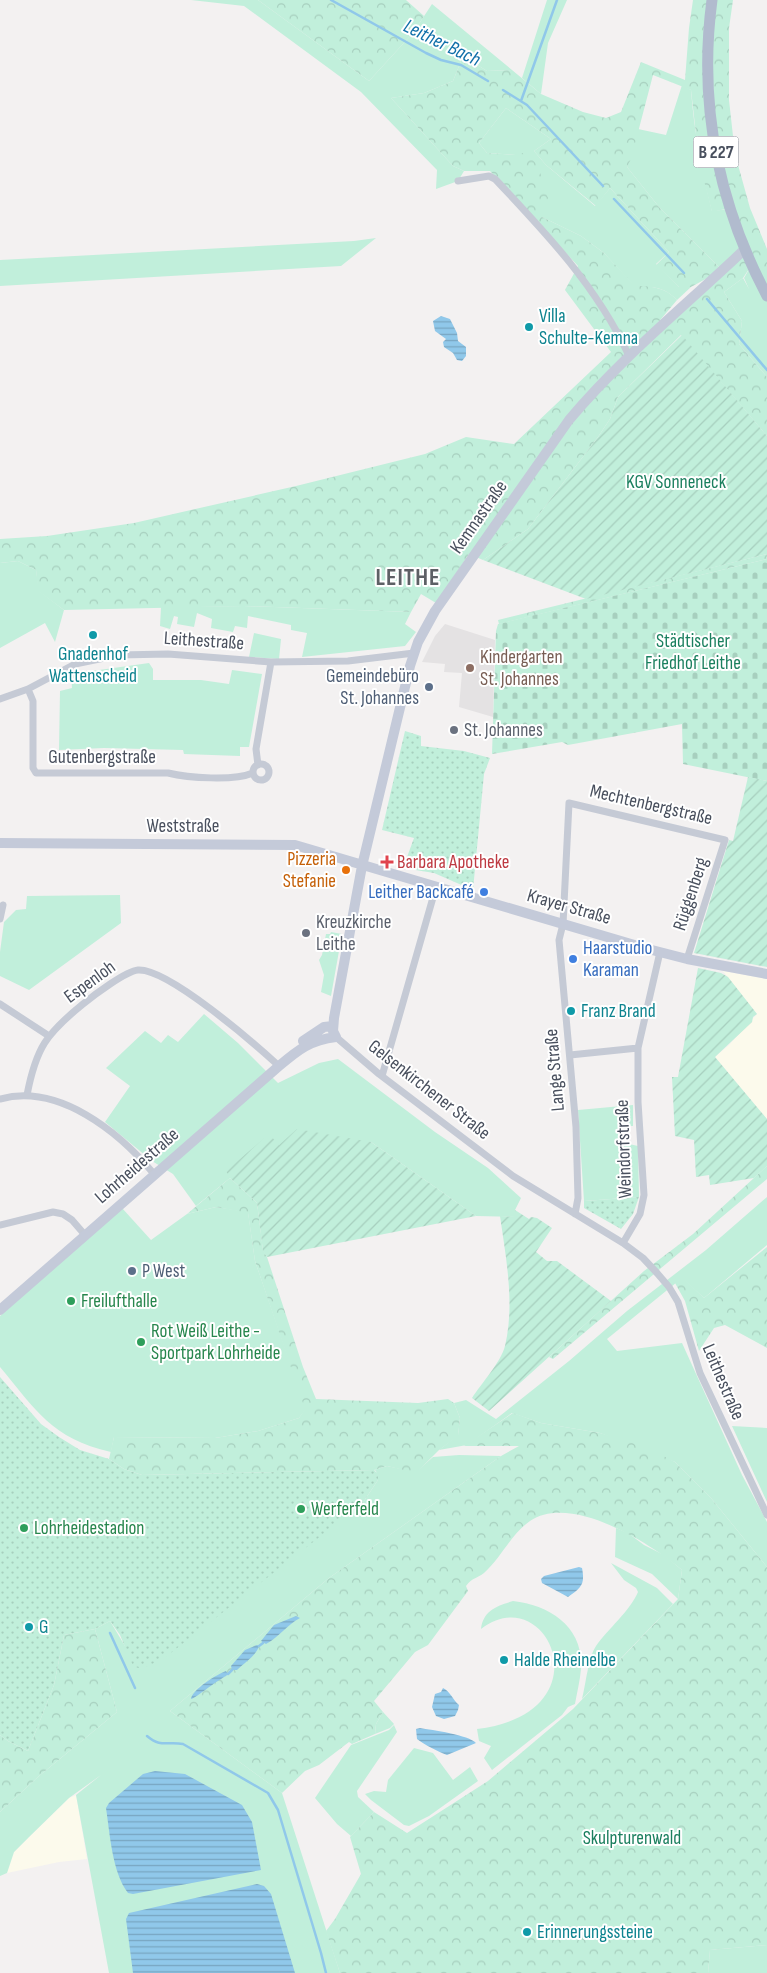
<svg xmlns="http://www.w3.org/2000/svg" width="767" height="1973" viewBox="0 0 767 1973" font-family="'Sofia Sans Condensed',sans-serif">
<style>
.commercial{fill:#fcfaec}
.education{fill:#e4e2e3}
.grass{fill:#c1efdb}
.forest{fill:url(#forest-crowns)}
.cemetery{fill:url(#cemetery-stones)}
.park{fill:url(#park-dots)}
.garden{fill:url(#garden-furrows)}
.water{fill:url(#water-rules)}
.lines{fill:none;stroke-linecap:round;stroke-linejoin:round}
.stream{stroke:#90c8ea;stroke-width:2.5}
.street{stroke:#c5cad5;stroke-width:7}
.secondary{stroke:#c4cad9;stroke-width:10}
.primary{stroke:#b1bbce;stroke-width:11}
.culture-dot{fill:#0f9aa8;stroke:#fff;stroke-width:2}
.education-dot{fill:#8d6e63;stroke:#fff;stroke-width:2}
.service-dot{fill:#5c6f8a;stroke:#fff;stroke-width:2}
.worship-dot{fill:#6b7280;stroke:#fff;stroke-width:2}
.health-dot{fill:#e0444e;stroke:#fff;stroke-width:2}
.food-dot{fill:#e8710a;stroke:#fff;stroke-width:2}
.shop-dot{fill:#3f7fe0;stroke:#fff;stroke-width:2}
.leisure-dot{fill:#2e9e5b;stroke:#fff;stroke-width:2}
.labels{text-anchor:middle;dominant-baseline:central;stroke-width:4;stroke-linejoin:round;paint-order:stroke}
.shield{fill:#fff;stroke:#80848e;stroke-width:1}
.shield-label{font-size:18px;font-weight:bold;fill:#49505e}
.culture-label{font-size:19px;fill:#0d838f;stroke:#fff;text-anchor:start}
.park-label{font-size:19px;fill:#1a7f5e;stroke:#fff}
.street-label{font-size:19px;fill:#49505e;stroke:#fff}
.education-label{font-size:19px;fill:#785e54;stroke:#fff;text-anchor:start}
.service-label{font-size:19px;fill:#4e5e75;stroke:#fff;text-anchor:end}
.worship-label{font-size:19px;fill:#5b616d;stroke:#fff;text-anchor:start}
.food-label{font-size:19px;fill:#c56008;stroke:#fff;text-anchor:end}
.health-label{font-size:19px;fill:#be3a42;stroke:#fff;text-anchor:start}
.shop-label{font-size:19px;fill:#366cbe;stroke:#fff;text-anchor:end}
.leisure-label{font-size:19px;fill:#27864d;stroke:#fff;text-anchor:start}
.water-label{font-size:20px;font-style:italic;fill:#106fa9;stroke:#fff}
.district-label{font-size:24px;font-weight:bold;letter-spacing:1px;fill:#5d6065;stroke:#fff}
</style>
<defs>
<pattern id="forest-crowns" width="20" height="18" patternUnits="userSpaceOnUse" patternTransform="scale(1.25)"><rect width="20" height="18" fill="#c1efdb"/><path d="M2 6a3 3 0 1 1 6 0M12 15a3 3 0 1 1 6 0" fill="none" stroke="#a7cfbe"/></pattern>
<pattern id="cemetery-stones" width="16" height="16" patternUnits="userSpaceOnUse" patternTransform="scale(1.25)"><rect width="16" height="16" fill="#c1efdb"/><path d="M2 7V4a2 2 0 0 1 4 0v3zM10 15v-3a2 2 0 0 1 4 0v3z" fill="#a7cfbe"/></pattern>
<pattern id="park-dots" width="8" height="8" patternUnits="userSpaceOnUse" patternTransform="scale(1.25)"><rect width="8" height="8" fill="#c1efdb"/><path d="M2 2h.1M6 6h.1" fill="none" stroke="#a7cfbe" stroke-width="1.8" stroke-linecap="round"/></pattern>
<pattern id="garden-furrows" width="10" height="10" patternUnits="userSpaceOnUse" patternTransform="scale(1.25)"><rect width="10" height="10" fill="#c1efdb"/><path d="M-1 1l2-2M0 10L10 0M9 11l2-2" fill="none" stroke="#a7cfbe"/></pattern>
<pattern id="water-rules" width="6" height="5" patternUnits="userSpaceOnUse" patternTransform="scale(1.25)"><rect width="6" height="5" fill="#90c8ea"/><path d="M0 2.5h6" fill="none" stroke="#78a5c1"/></pattern>
</defs>
<rect width="100%" height="100%" fill="#f3f1f1"/>
<path class="commercial" d="M723,971L767,979V1119L715,1057L729,1045L757,1014Z
M76,1795L87,1859L59,1862L7,1873L14,1852L69,1798Z"/>
<path class="education" d="M445,624L495,640L493,717L459,707L462,673L444,672L445,664L422,662L435,636Z"/>
<path class="grass" d="M191,0H258L369,81L413,33L432,4L512,70L487,71L463,56L453,81L424,93L391,98L453,166L464,171L458,181L436,189L437,170L361,92L244,6Z
M547,0H567L548,43L541,94L522,78Z
M682,85L691,90C694,132 702,171 712,211L729,209L743,250L722,270L659,207L627,167L638,129L666,135Z
M506,108L551,139L534,151L546,165L595,206L610,188L669,252L656,264L679,287H691L677,300C665,287 651,286 635,287L604,253L581,236L542,217L516,155L487,153L479,143Z
M376,238L341,266L0,286V260L354,241Z
M751,266L767,298V377L739,344L742,321L724,292L743,278L749,289L744,278Z
M18,561L36,570L39,591L64,610L55,642L45,623L0,648V563Z
M244,606L411,612L405,624L416,632L405,646L302,657L307,633L291,630V625L248,616L247,628L235,626L233,632L211,628L212,619L197,613L194,627L177,624L178,617L174,616L170,629L160,626L161,607Z
M254,633L281,639L279,659L249,657Z
M149,663L153,669V680H201L229,684L232,670L262,674L249,747H240V756L184,754L183,750L104,748L59,750L60,691L72,688L71,674Z
M120,895L121,923L29,990L0,976V952L4,922L16,910L26,909L27,896Z
M331,932L342,934L331,996L321,992L324,975L319,960L322,955L326,934H330Z
M204,1014L238,1043L278,1083L319,1063L338,1059L435,1132L488,1168L521,1198L515,1210V1217L476,1216L371,1142L278,1145L269,1135L230,1178L196,1206L173,1174L152,1161L105,1122L130,1086L106,1068L145,1031L161,1043L168,1035L178,1042Z
M633,1105V1126H628L629,1144L638,1146L639,1197L584,1201L578,1110Z
M767,1197V1245L704,1298L682,1278L607,1339L617,1351L682,1343L742,1475L767,1522V1567L711,1498L675,1462L600,1433L541,1423L512,1413L467,1445L439,1450L458,1435L460,1418L454,1403L466,1400L496,1419L569,1361L627,1311L706,1250Z
M216,1207L248,1212L255,1261L306,1409L299,1418L258,1431L215,1438L114,1437L111,1452C51,1438 37,1411 0,1367V1316L122,1208L151,1240L187,1214Z
M732,1426L767,1428V1502Z
M459,1455L501,1456L329,1578L170,1711L282,1793L340,1973H109L76,1795L101,1775L69,1798L29,1837L14,1852L7,1873L0,1876V1812L39,1776L117,1712L95,1629L110,1621L125,1646L362,1504L378,1480L376,1471L374,1470L387,1466L416,1472L433,1457Z
M616,1528L628,1533L644,1545L664,1555L682,1570L678,1599L652,1574L615,1557Z
M611,1563L657,1588L673,1604L582,1699C586,1684 588,1658 596,1646C608,1629 630,1611 638,1592L636,1588L624,1580Z
M513,1601C550,1605 584,1627 581,1669C580,1681 577,1692 575,1704L568,1707L562,1715L492,1770L484,1758L491,1746L479,1741L477,1729C608,1713 547,1578 481,1629C483,1611 496,1606 513,1601Z
M383,1712L394,1724L390,1728L375,1734L376,1724Z
M394,1725L397,1732L357,1791L358,1797L374,1812L351,1836L337,1824L315,1798L351,1745L389,1730Z
M414,1748L433,1753L453,1780L470,1767L478,1781L429,1816L409,1826L404,1825L371,1800L365,1794L374,1791L386,1792L388,1780Z
M767,1945V1973H708L710,1950Z"/>
<path class="forest" d="M258,0H406L424,16L413,33L369,81Z
M693,0H733L729,28V100L735,154L750,208L767,249V293L730,208L712,212L699,161L691,90L653,75L631,159L627,167L659,207L722,270L691,287H679L656,265L669,252L610,188L596,206L546,165L534,151L551,139L506,108L479,143L487,153L516,155L526,152L538,166L548,198L542,217L581,236L604,253L635,286C651,286 665,287 677,300L635,350L744,251L751,266L743,278L724,292L742,321L739,344L767,377V436L681,335L618,397L610,419L598,437L528,529L483,560L469,554L436,603L421,594L411,612L244,606L64,610L38,591L36,570L18,561L0,563V539L47,536L134,523L296,486L425,454L466,437L514,444L611,352L565,290L578,266L490,171H464L453,166L391,98L424,93L453,81L463,56L487,71L512,70L541,94L583,112L606,118L621,112L641,62L685,80L689,28Z
M767,554V559L499,624L498,620Z
M767,1166V1179L553,1359L549,1357L644,1271L693,1234Z
M230,1178L257,1203L263,1250L267,1257L303,1367L316,1399L418,1403L448,1399L454,1403L460,1418L458,1436L439,1450L416,1473L387,1466L374,1470L142,1475L124,1469L109,1459L114,1437L215,1438L258,1431L299,1418L305,1409L255,1261L248,1213L216,1207L187,1214Z
M767,1247V1348L725,1325L714,1328L699,1351L685,1301L675,1283L682,1277L704,1298Z
M513,1413L541,1423L600,1433L646,1447L675,1462L711,1498L767,1567V1945L710,1950L708,1973H340L326,1931L335,1919L361,1874L350,1837L374,1812L407,1833L488,1781L573,1709L678,1599L682,1570C650,1543 571,1493 530,1521C511,1534 501,1558 484,1573C476,1579 473,1577 466,1586L468,1591L428,1645L415,1652L374,1701L383,1712L376,1724L375,1734L352,1744L349,1742L319,1765L305,1771L282,1793L170,1711L329,1578L501,1456L519,1446H464Z
M95,1629L117,1712L39,1776L0,1812V1735L8,1741L28,1751L54,1685L64,1635Z"/>
<path class="cemetery" d="M767,559V781L683,764L682,724L568,745L562,742L492,754L496,631L498,624Z"/>
<path class="park" d="M405,731L421,736V746L464,751L490,758L484,774L473,890L434,873L403,868L414,838L382,830Z
M639,1197L633,1214L621,1229L584,1208V1201Z
M0,1377L41,1424L59,1437L80,1450L109,1459L124,1469L142,1475L374,1470L378,1474V1480L362,1504L163,1659L141,1669L133,1666L120,1635L110,1621L95,1629L64,1635L54,1685L28,1751L8,1741L0,1735Z"/>
<path class="garden" d="M682,335L767,436V554L586,599L483,560L528,529L598,437L610,419L618,397Z
M748,777L767,781V967L694,953L729,840L733,841Z
M698,968L721,973L728,977L757,1014L753,1017L752,1022L715,1057L767,1119V1166L754,1178L710,1185L709,1175L696,1177L694,1140L675,1136L672,1077H678Z
M297,1129L371,1142L476,1216L267,1257L263,1251L257,1203L230,1178L226,1171L269,1134L279,1145Z
M515,1210L529,1219L531,1217L537,1218L552,1228L536,1252L547,1261H557L611,1301L489,1411L472,1398C481,1384 501,1362 505,1346C515,1304 506,1258 500,1216L515,1217Z"/>
<path class="water" d="M441,316L450,319L457,333L458,341L466,347V356L462,361L457,360L453,353L444,347L443,342L446,339L435,331L433,321Z
M579,1567L582,1568C585,1584 582,1587 568,1597L542,1583L541,1579L544,1576Z
M296,1616L300,1618C287,1625 279,1637 266,1644L261,1641L274,1625Z
M257,1645L259,1646C256,1656 244,1663 237,1670H232L231,1666L245,1650Z
M226,1671L228,1674L226,1676C216,1681 196,1698 191,1699C192,1690 217,1674 226,1671Z
M443,1688C450,1691 453,1700 459,1705L458,1710L455,1716L444,1719L436,1716L432,1707L435,1694L441,1692Z
M420,1728C432,1730 469,1735 476,1743L447,1755C437,1751 425,1745 417,1739L416,1729Z
M155,1771L185,1774L242,1805L252,1822L261,1870L133,1894L128,1893C112,1872 110,1834 106,1808L109,1803L143,1774Z
M257,1884L264,1886L271,1894L295,1973H133L126,1919L129,1913Z"/>
<g class="lines">
<path class="stream" d="M331,0L426,53L441,60L461,65L488,81
M503,90L527,105L603,186
M521,101L557,0
M614,199L684,273
M707,299L767,370
M110,1633L135,1688
M259,1646L263,1643
M228,1674L232,1670
M147,1736C161,1748 167,1741 183,1744L268,1793L278,1810L321,1953L326,1973"/>
<path class="street" d="M458,181L489,176L495,179C546,233 598,288 629,356
M28,689L33,701V768L36,773H168C188,778 234,781 253,773
M0,699L28,689L75,664L119,655L168,654L271,662L348,661L414,653
M253 772a8 8 0 1 1 16 0a8 8 0 1 1-16 0Z
M258,765L256,749L271,662
M0,919L3,905
M0,1004L49,1036
M336,1037L379,1074L513,1176L623,1243L643,1258L657,1273L669,1287L678,1302L700,1373L767,1515
M570,1055L638,1048
M382,1076L436,887
M27,1095C36,1048 46,1034 83,1004C94,995 126,971 138,970C168,968 255,1044 279,1066
M0,1099C59,1083 119,1132 154,1174
M575,1214L578,1198L576,1127L559,940L563,924L569,803L725,840L687,959
M0,1225L53,1212L63,1214L72,1220L85,1235
M623,1243L640,1214L644,1195L638,1102V1048L660,952"/>
<path class="secondary" d="M0,843L295,845L648,949L687,959L767,974
M303,1041L324,1027L333,1026
M0,1310L279,1066C298,1050 310,1040 336,1037L333,1031L334,1018L362,866L410,666L418,642L435,611L569,420C621,358 685,306 744,250"/>
<path class="primary" d="M712,0C698,105 718,203 767,296"/>
</g>
<g class="culture-dot">
<circle cx="529" cy="327" r="5"/>
<circle cx="93" cy="635" r="5"/>
<circle cx="571" cy="1011" r="5"/>
<circle cx="29" cy="1627" r="5"/>
<circle cx="504" cy="1660" r="5"/>
<circle cx="527" cy="1932" r="5"/>
</g>
<circle class="education-dot" cx="470" cy="668" r="5"/>
<g class="service-dot">
<circle cx="429" cy="687" r="5"/>
<circle cx="132" cy="1271" r="5"/>
</g>
<g class="worship-dot">
<circle cx="454" cy="730" r="5"/>
<circle cx="306" cy="933" r="5"/>
</g>
<path class="health-dot" d="M384.5 854.5h5v5h5v5h-5v5h-5v-5h-5v-5h5z"/>
<circle class="food-dot" cx="346" cy="870" r="5"/>
<g class="shop-dot">
<circle cx="484" cy="892" r="5"/>
<circle cx="573" cy="959" r="5"/>
</g>
<g class="leisure-dot">
<circle cx="71" cy="1301" r="5"/>
<circle cx="141" cy="1342" r="5"/>
<circle cx="301" cy="1509" r="5"/>
<circle cx="24" cy="1528" r="5"/>
</g>
<g class="labels">
<rect class="shield" x="693.5" y="136.5" width="45" height="31" rx="4"/>
<g class="shield-label">
<text x="716" y="152">B 227</text>
</g>
<g class="culture-label">
<text x="539" y="316">Villa<tspan x="539" dy="22">Schulte-Kemna</tspan></text>
<text x="93" y="654" text-anchor="middle">Gnadenhof<tspan x="93" dy="22">Wattenscheid</tspan></text>
<text x="581" y="1011">Franz Brand</text>
<text x="39" y="1627">G</text>
<text x="514" y="1660">Halde Rheinelbe</text>
<text x="537" y="1932">Erinnerungssteine</text>
</g>
<g class="park-label">
<text x="676" y="482">KGV Sonneneck</text>
<text x="693" y="641">Städtischer<tspan x="693" dy="22">Friedhof Leithe</tspan></text>
<text x="632" y="1838">Skulpturenwald</text>
</g>
<g class="street-label">
<text transform="translate(479 517) rotate(-55)">Kemnastraße</text>
<text transform="translate(204 641) rotate(4)">Leithestraße</text>
<text x="102" y="757">Gutenbergstraße</text>
<text transform="translate(651 805) rotate(13)">Mechtenbergstraße</text>
<text x="183" y="826">Weststraße</text>
<text transform="translate(691 894) rotate(-72)">Rüggenberg</text>
<text transform="translate(569 907) rotate(16)">Krayer Straße</text>
<text transform="translate(90 982) rotate(-36)">Espenloh</text>
<text transform="translate(555 1070) rotate(-95)">Lange Straße</text>
<text transform="translate(429 1090) rotate(38)">Gelsenkirchener Straße</text>
<text transform="translate(624 1149) rotate(-92)">Weindorfstraße</text>
<text transform="translate(137 1166) rotate(-41)">Lohrheidestraße</text>
<text transform="translate(723 1382) rotate(67)">Leithestraße</text>
</g>
<g class="education-label">
<text x="480" y="657">Kindergarten<tspan x="480" dy="22">St. Johannes</tspan></text>
</g>
<g class="service-label">
<text x="419" y="676">Gemeindebüro<tspan x="419" dy="22">St. Johannes</tspan></text>
<text x="142" y="1271" text-anchor="start">P West</text>
</g>
<g class="worship-label">
<text x="464" y="730">St. Johannes</text>
<text x="316" y="922">Kreuzkirche<tspan x="316" dy="22">Leithe</tspan></text>
</g>
<g class="food-label">
<text x="336" y="859">Pizzeria<tspan x="336" dy="22">Stefanie</tspan></text>
</g>
<g class="health-label">
<text x="397" y="862">Barbara Apotheke</text>
</g>
<g class="shop-label">
<text x="474" y="892">Leither Backcafé</text>
<text x="583" y="948" text-anchor="start">Haarstudio<tspan x="583" dy="22">Karaman</tspan></text>
</g>
<g class="leisure-label">
<text x="81" y="1301">Freilufthalle</text>
<text x="151" y="1331">Rot Weiß Leithe -<tspan x="151" dy="22">Sportpark Lohrheide</tspan></text>
<text x="311" y="1509">Werferfeld</text>
<text x="34" y="1528">Lohrheidestadion</text>
</g>
<g class="water-label">
<text transform="translate(442 43) rotate(26)">Leither Bach</text>
</g>
<g class="district-label">
<text x="408" y="577">LEITHE</text>
</g>
</g>
</svg>
